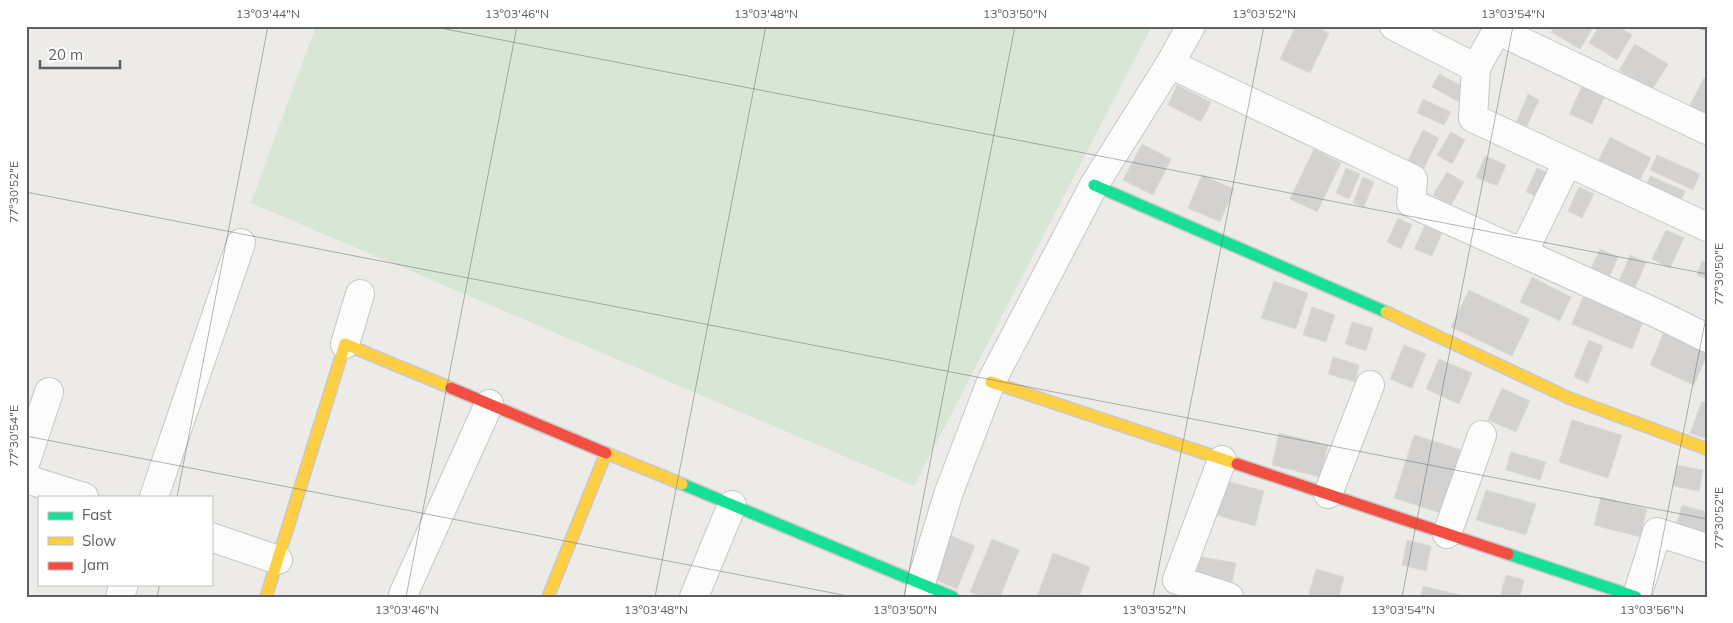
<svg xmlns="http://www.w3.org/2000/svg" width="1733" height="623" viewBox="0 0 1733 623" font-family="Mulish,sans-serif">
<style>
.green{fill:#d7e6d5}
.building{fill:#d3d2d0;stroke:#dbdad7}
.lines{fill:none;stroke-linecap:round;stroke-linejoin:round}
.street-casing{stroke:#c7c7c7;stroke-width:30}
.fast-casing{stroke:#c9c9c8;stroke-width:14}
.slow-casing{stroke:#c9c9c8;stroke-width:14}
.jam-casing{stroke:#c9c9c8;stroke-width:14}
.street{stroke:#fcfcfc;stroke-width:28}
.fast{stroke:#16e098;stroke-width:11}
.slow{stroke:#ffcf43;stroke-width:11}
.jam{stroke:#f24e42;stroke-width:11}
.ticks{fill:none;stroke:#5d6064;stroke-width:1;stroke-opacity:0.45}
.neatline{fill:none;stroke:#5d6064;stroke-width:2}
.ticks-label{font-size:12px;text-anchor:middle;fill:#5d6064}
</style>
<rect width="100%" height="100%" fill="#ecebe8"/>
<path class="green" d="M316,26H1152L914,486L251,203Z"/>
<path class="building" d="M1296,26H1315L1329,33L1310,73L1280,59Z
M1555,26H1594L1580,49L1551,32Z
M1599,26H1618L1632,35L1617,60L1589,43Z
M1635,44L1668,64L1652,90L1619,70Z
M1439,74L1466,88L1459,102L1432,87Z
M1704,78L1707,79V116L1689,107Z
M1583,84L1606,94L1592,124L1569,114Z
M1177,85L1211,102L1201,122L1168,105Z
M1528,94L1539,100L1525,130L1515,125Z
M1423,99L1451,112L1444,125L1417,113Z
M1423,130L1439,138L1423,170L1407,162Z
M1451,132L1465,140L1452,164L1437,155Z
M1610,137L1651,158L1638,183L1597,163Z
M1142,144L1171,159L1153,195L1123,180Z
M1314,149L1341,163L1317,212L1290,199Z
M1657,155L1700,174L1693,190L1650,170Z
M1485,156L1506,165L1497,186L1476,177Z
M1346,168L1360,174L1349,199L1336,193Z
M1537,168L1553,175L1542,199L1526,192Z
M1447,172L1464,182L1451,205L1433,195Z
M1202,175L1234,189L1220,222L1188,208Z
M1650,176L1685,191L1680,203L1645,188Z
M1363,177L1374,182L1364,207L1353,203Z
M1579,187L1594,194L1582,218L1568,211Z
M1398,218L1412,225L1401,249L1387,242Z
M1425,225L1442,233L1432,256L1414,249Z
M1666,230L1684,238L1670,268L1652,259Z
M1600,249L1618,257L1608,281L1589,273Z
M1630,255L1646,262L1634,290L1618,283Z
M1702,261L1707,263V279L1697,275Z
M1532,277L1571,297L1560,321L1520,302Z
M1274,281L1308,293L1296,329L1261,318Z
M1469,290L1530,319L1512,356L1451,327Z
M1583,297L1643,322L1632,349L1572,324Z
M1312,307L1335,315L1326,342L1303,335Z
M1352,322L1373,328L1366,351L1345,344Z
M1664,332L1707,350V355L1694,385L1650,365Z
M1589,340L1603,346L1588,383L1574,377Z
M1404,345L1426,354L1412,388L1390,379Z
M1333,357L1359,365L1355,382L1328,374Z
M1439,359L1472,373L1459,404L1426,389Z
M1502,388L1530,401L1516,432L1488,420Z
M1702,401L1707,403V439L1690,433Z
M1572,420L1622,435L1608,478L1559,462Z
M1279,433L1328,445L1320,477L1272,465Z
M1414,435L1462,450L1441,513L1394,498Z
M1511,452L1546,462L1540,480L1506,470Z
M1677,465L1703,470L1699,491L1673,486Z
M1222,480L1264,491L1255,526L1213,514Z
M1486,490L1536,504L1526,535L1476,520Z
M1601,497L1647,509L1640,537L1594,525Z
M1682,505L1707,512V545L1673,536Z
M947,534L975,546L957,589L929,577Z
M992,539L1019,550L1000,597H982L970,592Z
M1407,540L1431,546L1426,571L1402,565Z
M1053,553L1090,567L1079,597H1037Z
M1197,556L1236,563L1232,583L1194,576Z
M1316,569L1344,577L1339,597H1308Z
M1506,575L1524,580L1520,597H1500Z
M1423,586L1460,595L1459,597H1421Z"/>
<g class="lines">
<g class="street-casing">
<path id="street" d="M1394,26L1476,68L1497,30L1707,130
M1170,64L1413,179L1411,203L1656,313L1707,338
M1476,68L1473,118L1707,227
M1523,253L1567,163
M345,344L360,294
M1222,460L1177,580L1229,597
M26,461L49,392
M26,479L84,497
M1328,494L1370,385
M154,497L241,243
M1447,534L1482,435
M211,537L278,560
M403,595L489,404
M1637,596L1657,532L1707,548
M120,597L124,584
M694,597L732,505
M919,597L921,583L949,492L991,382L1094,185L1170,64L1191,26"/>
</g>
<g class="fast-casing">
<path id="fast" d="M1094,185L1386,312
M682,484L953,597
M1508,554L1636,597"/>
</g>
<g class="slow-casing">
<path id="slow" d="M1386,312L1569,398L1707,449
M991,382L1237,464
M266,597L345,344L451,388
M548,597L606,453L682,484"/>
</g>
<g class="jam-casing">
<path id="jam" d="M451,388L606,453
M1237,464L1508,554"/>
</g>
<use href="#street" class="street"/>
<use href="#fast" class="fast"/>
<use href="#slow" class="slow"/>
<use href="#jam" class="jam"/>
</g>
<path class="ticks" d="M430,26L1707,274M1686,26L1707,30M26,192L1707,519M26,436L853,597M177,497L268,26M157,597L160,584M406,597L517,26M655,597L766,26M904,597L1015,26M1153,597L1264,26M1402,597L1513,26M1651,597L1707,312"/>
<rect width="1733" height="623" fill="none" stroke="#ffffff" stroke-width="55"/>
<rect x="38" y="496" width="175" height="90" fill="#ffffff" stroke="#bebfc1"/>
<rect x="48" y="512" width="25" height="8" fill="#16e098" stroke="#bebfc1"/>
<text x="82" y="520" font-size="15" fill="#5d6064">Fast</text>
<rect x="48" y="537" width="25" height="8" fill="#ffcf43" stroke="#bebfc1"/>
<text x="82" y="546" font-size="15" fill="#5d6064">Slow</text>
<rect x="48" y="562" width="25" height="8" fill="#f24e42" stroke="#bebfc1"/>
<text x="82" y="570" font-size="15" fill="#5d6064">Jam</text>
<path d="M40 60v8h80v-8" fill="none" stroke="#5d6064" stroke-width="2.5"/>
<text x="48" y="60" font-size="15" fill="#5d6064" stroke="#ffffff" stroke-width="4" paint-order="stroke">20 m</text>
<rect x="28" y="28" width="1678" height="568" class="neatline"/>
<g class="ticks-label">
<text x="268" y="18">13°03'44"N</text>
<text x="517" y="18">13°03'46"N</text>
<text x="766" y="18">13°03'48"N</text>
<text x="1015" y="18">13°03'50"N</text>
<text x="1264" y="18">13°03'52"N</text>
<text x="1513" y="18">13°03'54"N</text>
<text transform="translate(14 192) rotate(-90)" y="4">77°30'52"E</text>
<text transform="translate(1719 274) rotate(-90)" y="4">77°30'50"E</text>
<text transform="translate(14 436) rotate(-90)" y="4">77°30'54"E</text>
<text transform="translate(1719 518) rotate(-90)" y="4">77°30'52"E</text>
<text x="407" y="614">13°03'46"N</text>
<text x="656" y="614">13°03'48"N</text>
<text x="905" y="614">13°03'50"N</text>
<text x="1154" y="614">13°03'52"N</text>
<text x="1403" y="614">13°03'54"N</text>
<text x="1652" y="614">13°03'56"N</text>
</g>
</svg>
